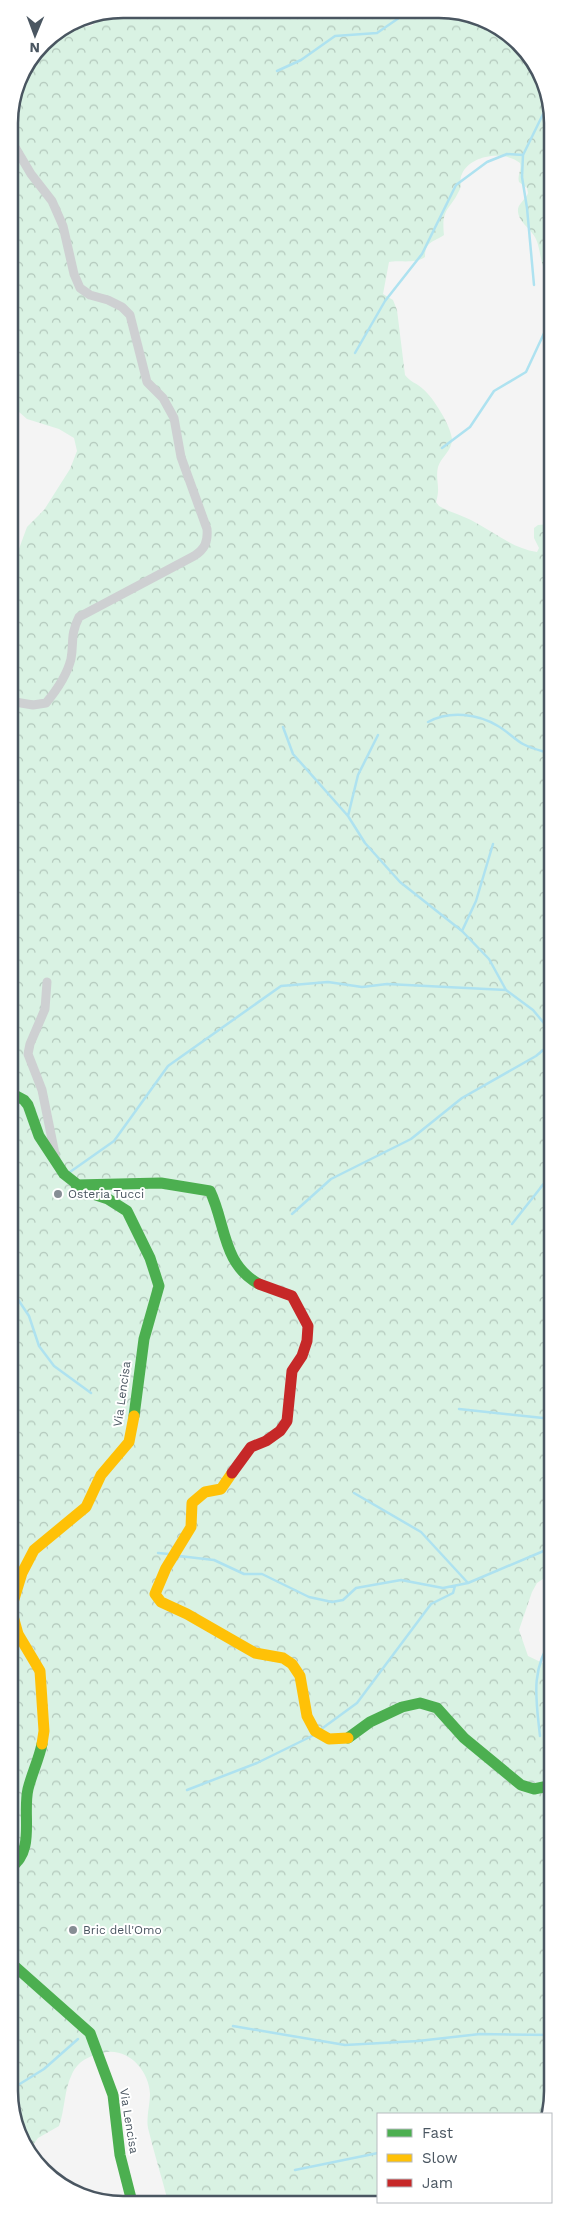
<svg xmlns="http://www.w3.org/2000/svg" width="562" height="2213" viewBox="0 0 562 2213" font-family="'Work Sans',sans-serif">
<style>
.forest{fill:url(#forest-crowns)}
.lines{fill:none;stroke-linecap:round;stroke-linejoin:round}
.stream{stroke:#aee2f0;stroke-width:2.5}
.street{stroke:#ced0d2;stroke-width:9}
.fast{stroke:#4caf50;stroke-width:11}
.slow{stroke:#ffc107;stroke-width:11}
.jam{stroke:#c62828;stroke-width:11}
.poi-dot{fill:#868d94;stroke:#fff;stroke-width:2}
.labels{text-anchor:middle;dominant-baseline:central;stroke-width:4;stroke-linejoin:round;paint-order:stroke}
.poi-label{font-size:12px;fill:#4a5661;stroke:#fff;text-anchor:start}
.street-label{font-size:12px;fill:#4a5661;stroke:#fff}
.rim{fill:none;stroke:#4a5661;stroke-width:2.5}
</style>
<defs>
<pattern id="forest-crowns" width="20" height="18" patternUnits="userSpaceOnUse" patternTransform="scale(1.25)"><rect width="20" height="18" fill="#d9f2e3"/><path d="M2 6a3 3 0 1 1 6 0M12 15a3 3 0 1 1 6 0" fill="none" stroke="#b2c7bb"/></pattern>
</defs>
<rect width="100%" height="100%" fill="#f4f4f4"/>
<path class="forest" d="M123,9L462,11L525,47L552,108V265L549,271L544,269C540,259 540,248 536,239C531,228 517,222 518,209C519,203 526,199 528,193L527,188L519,182C517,175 522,170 520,163C504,150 470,155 462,174C459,179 462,184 460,189C450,211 441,207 444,235C434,242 425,241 425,257C416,264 401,260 389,262L383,294L393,300L397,310L405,375C410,382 417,383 423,389C433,397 451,426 452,439C452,451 441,457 438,467C435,480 441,487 436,502L439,506C449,512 461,515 471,520C494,532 512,548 537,552L539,548L534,538V528L538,525L550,524L552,528L553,1572L537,1583L532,1592L519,1630L528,1656L553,1668V1730L550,1736L553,1746V2097L546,2114H378V2202H459L454,2203L168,2202C162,2178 154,2153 148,2128C146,2117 150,2105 150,2094C149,2069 126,2046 102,2053C88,2057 79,2060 72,2074C64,2090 65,2109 59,2126L38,2138L30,2149L10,2105L9,576L27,527L44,510L70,469L77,451L74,438L59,429L27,419L11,405L9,116L17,86L48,38L68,28L91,26L113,11Z"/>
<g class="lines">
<path class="stream" d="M277,71L301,60L335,36L377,33L409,11
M534,285L527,208L522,177L523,155L549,102
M355,353L385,301L422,254L456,185L487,162L507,154L523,155
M442,448L470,427L494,391L526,372L546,329L552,321
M428,722C450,710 478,714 498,726C507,731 514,739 523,744C532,749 543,751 552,754
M283,727L293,754L348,816L365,843L400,882L462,931L489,959L506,990L533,1010L553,1034
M348,816L358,775L378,735
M462,931L476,901L493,844
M70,1172L114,1141L168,1066L281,986L328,982L362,987L387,984L506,990
M292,1214L331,1179L411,1139L462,1098L536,1056L553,1042
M512,1224L553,1172
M9,1286L29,1316L39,1346L54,1366L91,1393
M459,1409L543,1418L553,1412
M354,1493L421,1532L468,1583
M158,1553L169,1554
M179,1556L214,1560L244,1574H262L309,1597L332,1602L343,1600L356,1588L401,1580L443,1588L468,1583L553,1547
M320,1730L357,1703L431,1604L453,1593L455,1586
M540,1736C536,1699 530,1670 553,1637
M187,1790L257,1763L314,1735
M233,2026L345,2045L418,2041L480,2034L553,2035
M10,2090L44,2069L78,2039
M295,2170L378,2153"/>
<path class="street" d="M77,19L99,13
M9,137L31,174L52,201L63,226L74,274L80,288L90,295L108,300L122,307L130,315L147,382L163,398L174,418L181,457L207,529C208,542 205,549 194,556L79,617C70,635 74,642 71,659C67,675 56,691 46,703L33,705L9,701
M47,982L45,1009L30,1044L28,1054L42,1090L56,1159"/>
<path class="fast" d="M9,1092L24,1100L28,1105L39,1136L64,1174L87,1192L108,1199L127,1211L150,1258L159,1286L144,1339L134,1416
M76,1185L161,1183L210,1191C226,1224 222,1264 259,1284
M348,1738L370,1722L402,1707L420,1703L437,1708L464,1738L521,1785L534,1789L553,1785
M10,1868C36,1851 22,1815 28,1789C32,1773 39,1759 42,1744
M10,1962L90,2033L113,2095L120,2155L132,2202"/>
<path class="slow" d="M232,1473L221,1489L205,1492L192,1503L191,1527L166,1568L155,1594L161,1602L187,1614L255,1653L283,1658L292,1664L300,1676L307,1716L315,1731L329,1739L348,1738
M42,1744L44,1731L40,1671L18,1634L11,1609L22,1573L34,1550L86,1507L101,1475L129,1442L134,1416"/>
<path class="jam" d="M232,1473L251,1447L266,1441L280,1431L287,1421L292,1371L302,1356L307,1341L308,1326L292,1296L259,1284"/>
</g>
<g class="poi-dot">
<circle cx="58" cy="1194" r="5"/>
<circle cx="73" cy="1930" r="5"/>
</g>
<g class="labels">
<g class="poi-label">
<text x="68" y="1194">Osteria Tucci</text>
<text x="83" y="1930">Bric dell'Omo</text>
</g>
<g class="street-label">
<text transform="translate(122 1394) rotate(-82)">Via Lencisa</text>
<text transform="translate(129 2121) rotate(81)">Via Lencisa</text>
</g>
</g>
<path d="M0 0H562V2213H0ZM123 18H439A105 105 0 0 1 544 123V2091A105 105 0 0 1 439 2196H123A105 105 0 0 1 18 2091V123A105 105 0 0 1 123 18Z" fill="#fff" fill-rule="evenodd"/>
<path class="rim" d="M123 18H439A105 105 0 0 1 544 123V2091A105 105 0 0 1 439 2196H123A105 105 0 0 1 18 2091V123A105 105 0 0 1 123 18Z"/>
<rect x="377" y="2113" width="175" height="90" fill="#ffffff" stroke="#b7bbc0"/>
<rect x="387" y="2129" width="25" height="8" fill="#4caf50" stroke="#b7bbc0"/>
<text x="422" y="2138" font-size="15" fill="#4a5661">Fast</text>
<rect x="387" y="2154" width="25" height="8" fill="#ffc107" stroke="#b7bbc0"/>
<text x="422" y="2163" font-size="15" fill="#4a5661">Slow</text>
<rect x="387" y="2179" width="25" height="8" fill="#c62828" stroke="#b7bbc0"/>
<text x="422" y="2188" font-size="15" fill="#4a5661">Jam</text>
<g transform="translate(35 35) rotate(181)" stroke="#ffffff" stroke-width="4" paint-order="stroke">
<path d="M0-4L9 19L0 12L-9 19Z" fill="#4a5661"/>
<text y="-8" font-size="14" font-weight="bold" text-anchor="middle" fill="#4a5661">N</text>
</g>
</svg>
